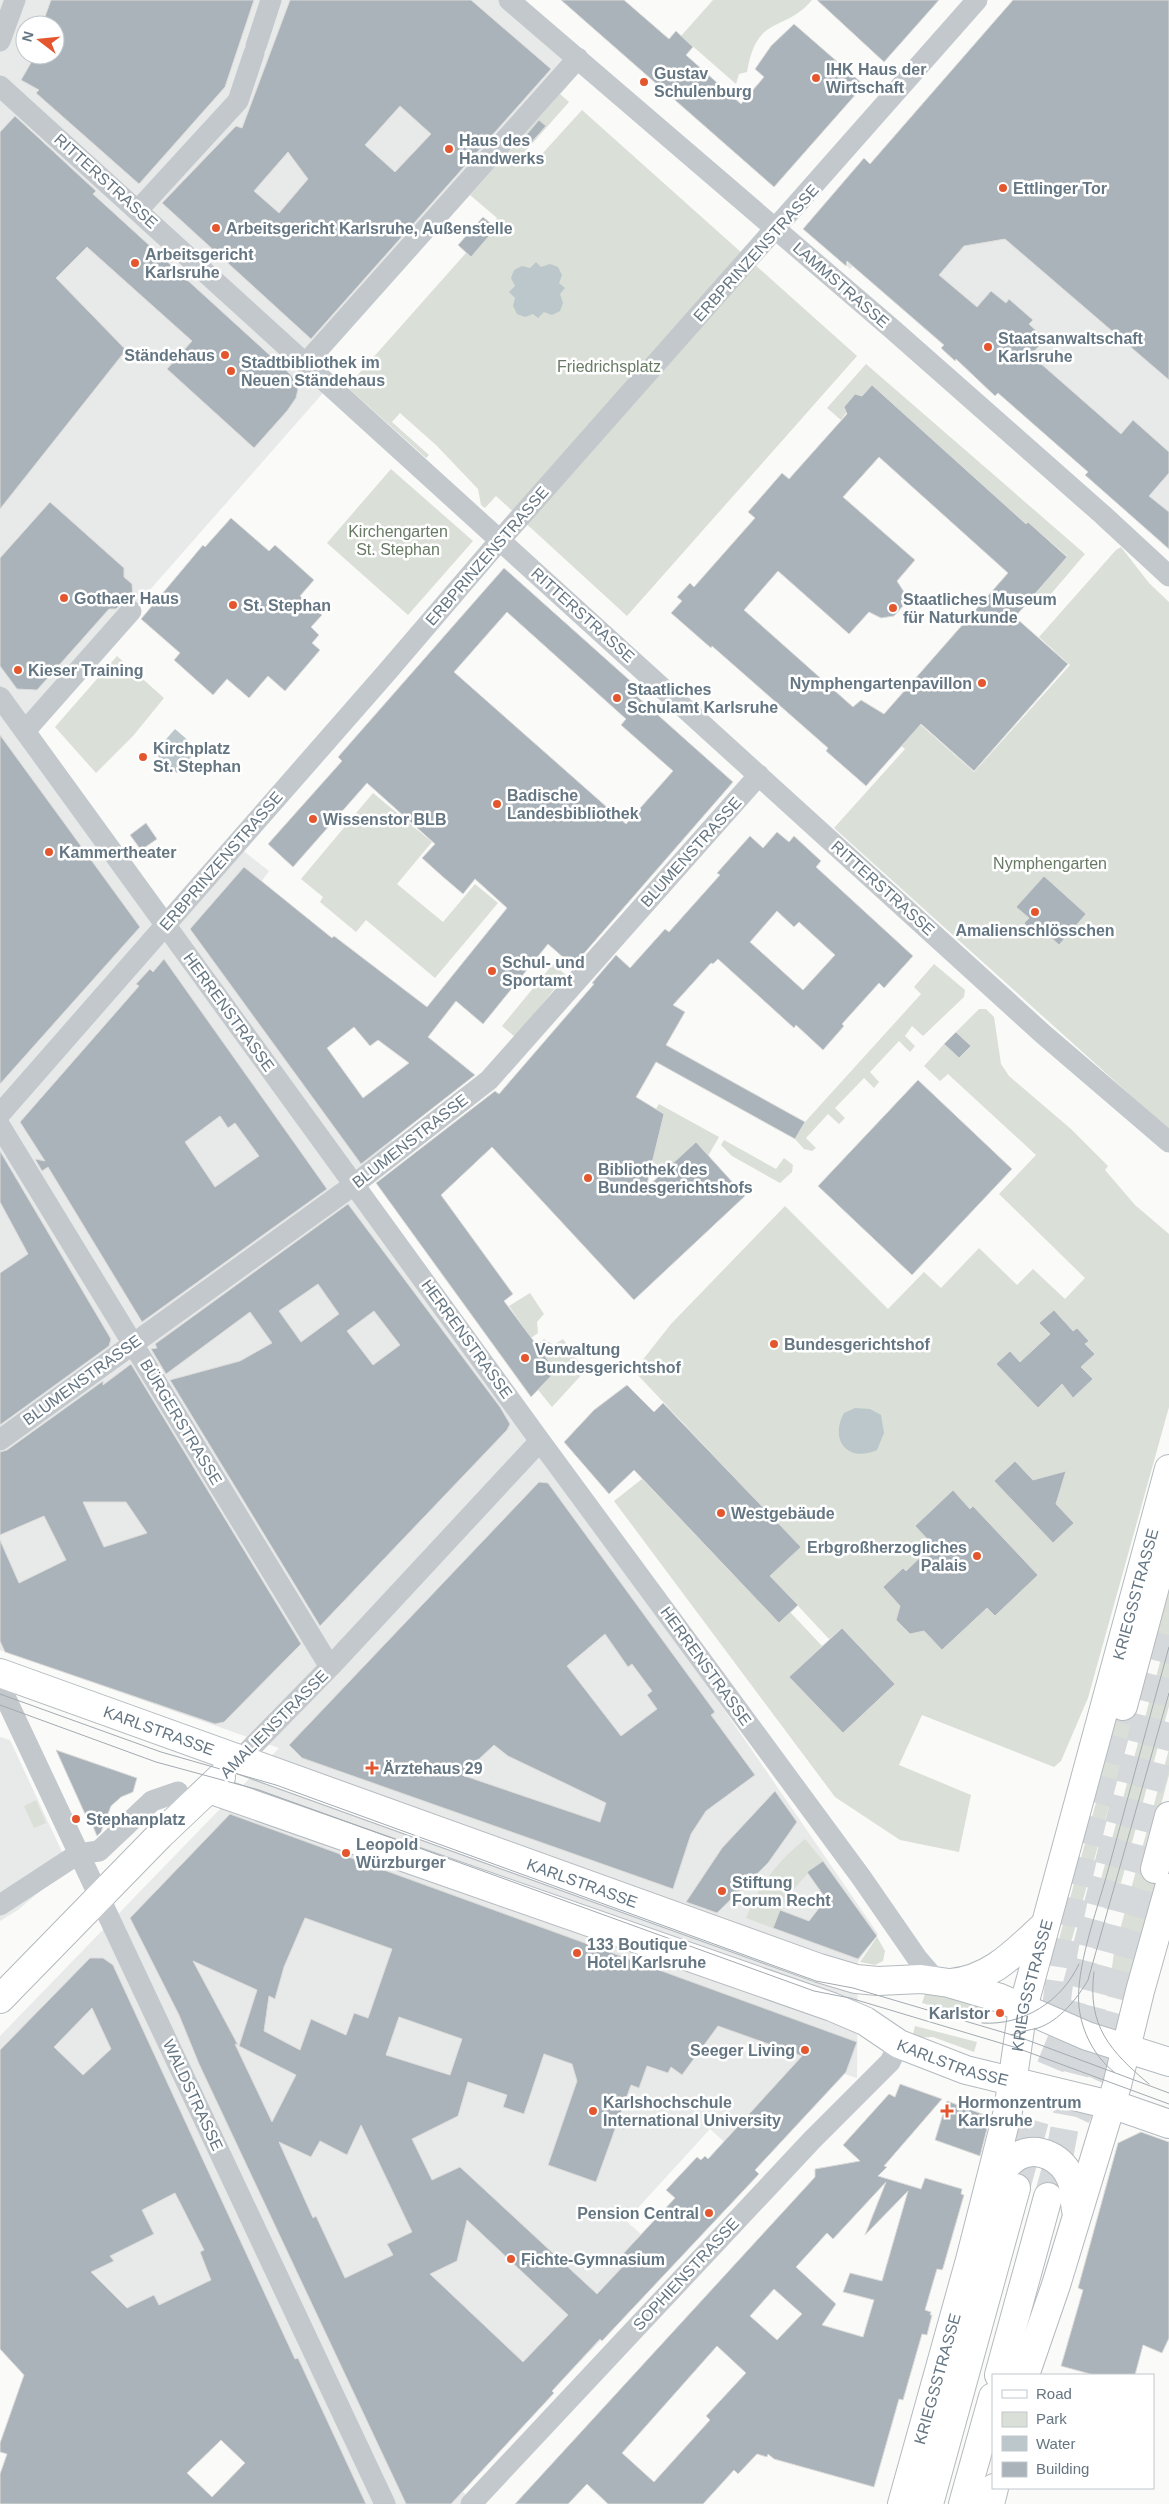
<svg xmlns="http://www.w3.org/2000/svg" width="1169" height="2504" viewBox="0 0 1169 2504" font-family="Arial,sans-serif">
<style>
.built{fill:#e8e9e9;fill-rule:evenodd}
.green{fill:#dadfd7}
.water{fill:#bbc7cb}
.building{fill:#aab3b9;stroke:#dcdcda;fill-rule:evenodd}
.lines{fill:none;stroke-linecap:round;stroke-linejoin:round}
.primary-tunnel{stroke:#d5d9db;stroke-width:28;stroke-dasharray:28 14;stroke-linecap:butt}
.secondary-casing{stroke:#b3babf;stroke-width:30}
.primary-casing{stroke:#b5babe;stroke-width:30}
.street{stroke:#c3c8cc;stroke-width:21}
.secondary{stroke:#fff;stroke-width:28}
.primary{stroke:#fff;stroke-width:28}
.tram{stroke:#a2aab0;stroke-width:1}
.poi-dot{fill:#e4572e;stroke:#fff;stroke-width:2}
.labels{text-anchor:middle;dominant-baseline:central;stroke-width:5;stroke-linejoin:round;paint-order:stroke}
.poi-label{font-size:16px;font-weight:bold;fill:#657683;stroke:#fff;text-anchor:start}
.street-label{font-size:16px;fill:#657683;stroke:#fff}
.park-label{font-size:16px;fill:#687a64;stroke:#fff}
</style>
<rect width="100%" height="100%" fill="#fafaf8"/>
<path class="built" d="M0,0H509L578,58L306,363L330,385L25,732L166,924L236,845L269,871L249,899L237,933L399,1150L355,1184L540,1441L878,1934L858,1962L857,2078L845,2074L755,2170L710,2129L626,2221L641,2234L621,2256L653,2286L552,2391L554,2393L511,2439L484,2414L425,2441L468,2498L463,2504H300L224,2356L0,2319V2036L279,1748L0,1650ZM25,25H55V55H25Z
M925,212L965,246L1005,239L1169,380V550L1118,504L1120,503L1085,475L1088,471L998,393L995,396L957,360L955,361L941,348L943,345L853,266L850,269L846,265L870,238Z
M0,1737L10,1740L69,1867L18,1910L0,1921Z"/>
<path class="green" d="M713,0H812C783,34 757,13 747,72L739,74L736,84L681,36Z
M560,94L569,102L522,155L532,165L582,110L857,356L627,616L496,496L485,508L481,505L478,489L436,445L400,413L392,422L429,455L426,458L347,387L497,218L470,195Z
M866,364L1085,554L1039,608L1033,605L1007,583L1012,577L1034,596L1067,556L1028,522L1026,524L872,385L862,396L855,394L844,407L846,413L841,420L827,408Z
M391,469L473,541L408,615L327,543Z
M1121,547L1149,583L1169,602V1130L834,828L905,749L889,735L905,711L974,772L1070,665L1039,637L1116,550Z
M117,656L164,698L133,736L96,773L55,727Z
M373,793L432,842L397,884L443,922L475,884L498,903L435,978L366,920L356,932L320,902L323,897L301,879Z
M553,964L566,975L515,1037L502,1026Z
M934,964L965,990L964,997L923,1036L912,1026L905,1036L915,1046L910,1052L899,1041L870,1072L879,1082L874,1088L864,1078L835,1108L845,1118L839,1124L828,1114L806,1138L816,1148L812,1151L804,1149L795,1139L805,1122L921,994L914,987Z
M979,1009H986L994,1017L1001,1064L1009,1076L1071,1129L1108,1166L1105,1170L1135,1205L1169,1234V1407L1088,1698L1061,1761L1054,1767L922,1715L899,1765L971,1795L959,1852L900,1840L835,1797L614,1501L642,1479L779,1623L790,1612L822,1646L790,1677L843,1733L895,1684L842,1628L829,1639L758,1563L769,1553L782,1565L800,1547L634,1371L671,1324L785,1206L888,1309L924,1272L941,1288L979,1248L1017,1285L1033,1269L1065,1299L1085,1278L999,1194L1036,1155L948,1074L940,1081L924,1066L944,1044L959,1058L971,1046L956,1032Z
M659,1104L719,1137L708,1156L660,1175L651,1168L664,1114L656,1109Z
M724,1140L776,1169L784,1158L793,1165L792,1172L780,1183L732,1156L721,1145Z
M530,1293L544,1314L537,1322L538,1333L531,1338L509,1306Z
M544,1339L554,1345L563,1339L585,1371L552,1407L538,1390L556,1371L537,1345Z
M1169,1568V1706L1121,1883L1101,1879L1165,1644L1155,1642L1072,1939L1056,1966L1052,1965L1101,1784L1104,1736Z
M1169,1749V1775L1144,1868L1165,1874L1132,1990L1110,1983L1114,1952Z
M36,1800L46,1823L34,1828L24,1806Z
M805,1839L823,1861C799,1879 783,1900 773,1928L746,1918C759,1885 778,1861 805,1839Z
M877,1937L885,1951L883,1961L875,1965L860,1962Z
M928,1985L988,2002L985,2016L966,2015L922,2003Z
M915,2026L977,2042L974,2052L933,2037L912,2038Z"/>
<path class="water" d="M536,262L541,267L550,264L558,267L562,275L559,283L565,288L560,294L563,303L560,311L552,315L544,312L538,318L533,314L525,317L517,314L513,306L515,298L509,292L515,286L511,278L514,270L522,266L530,268Z
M175,729L198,749L177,773L154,753Z
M855,1408L870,1409L881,1415L884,1433L877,1450C848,1463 829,1440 844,1413Z"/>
<path class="building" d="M51,0H254L225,87L139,184L36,93L39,90L21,80L32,61L29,59L31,55H55V25H42Z
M290,0H471L551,69L311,339L162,203L236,126L242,128ZM400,106L431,134L395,172L365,145ZM288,152L308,179L279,213L254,191Z
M561,0H624L669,39L676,31L693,47L686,55L741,104L764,77L755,69L771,46L794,24L864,85L774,187Z
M817,0H939L884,62Z
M1013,0H1169V380L1005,239L964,246L939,275L977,307L991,291L1006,303L1009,299L1033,320L1029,324L1045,339L1031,355L1121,434L1133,420L1169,452V473L1149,496L1169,512V549L1085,475L1088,472L998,393L995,396L956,359L955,361L941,348L944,345L847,261L846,266L803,229L864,158L870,164Z
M15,116L96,191L93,194L286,370L296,381L298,389L296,398L287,411L254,448L167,369L192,341L87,247L56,278L126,350L0,509V132Z
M539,120L546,126L529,145L523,139Z
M483,217L496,228L471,257L458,245Z
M872,385L1026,524L1028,522L1067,557L1015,617L1068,664L974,771L921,724L866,786L826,751L828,748L712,646L711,648L671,613L682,601L677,597L690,583L694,587L755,518L748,512L782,473L789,479L847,414L844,407L855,394L862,396ZM879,457L1008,573L884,714L861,700L853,707L744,610L778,571L849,634L869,612L881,618L894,616L903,606L904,592L897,581L915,560L843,497Z
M50,502L124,568V577L132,584L133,599H127L116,609H109L37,690L17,689L0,666V558Z
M231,518L269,551L275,545L314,580L300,596L322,615L311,627L319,635L312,643L320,650L285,691L268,676L249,698L227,679L213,695L174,660L180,653L141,619L203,545L205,547Z
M504,568L636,686L631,691L733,782L573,966L548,944L483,1024L456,1001L428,1037L475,1075L361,1164L190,929L244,867L332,938L334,936L427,1007L507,908L475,879L463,894L442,876L422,858L435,844L367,783L293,867L268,844L342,761L338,757ZM507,612L626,719L621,725L673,771L626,824L454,672ZM354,1027L370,1046L378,1040L409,1063L363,1098L327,1048Z
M0,735L140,927L0,1084Z
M146,823L157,839L141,850L130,835Z
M777,832L789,842L794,836L821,861L816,867L913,956L884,988L879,983L842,1024L844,1026L823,1050L796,1025L794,1028L718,959L713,964L711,963L673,1005L685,1012L666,1045L805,1122L795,1139L656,1062L636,1097L664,1114L646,1188L696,1142L745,1196L634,1300L492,1147L441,1195L513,1294L504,1301L556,1371L531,1397L376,1183L495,1091L499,1094L594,984L592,983L616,955L630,968L665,929L669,932L720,875L717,873L750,836L763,848ZM777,911L794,927L799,922L835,955L803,990L750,942Z
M1044,876L1086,914L1059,945L1047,934L1042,940L1024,923L1029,918L1016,907Z
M164,959L327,1189L142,1322L48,1167L42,1171L35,1159L45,1161L20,1122L139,986L136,984L150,969L153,972ZM220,1116L228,1128L235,1123L259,1156L215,1187L185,1142Z
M956,1032L971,1046L959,1058L944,1044Z
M918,1080L1012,1169L912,1275L818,1186Z
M0,1151L111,1339L109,1346L0,1425V1273L28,1254L0,1202Z
M348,1204L500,1407L510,1424L507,1430L320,1626L170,1380L240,1361L272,1343L250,1312L166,1374L151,1349L157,1348L155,1344ZM318,1284L339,1314L301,1342L279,1311ZM374,1311L400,1345L373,1365L347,1331Z
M1054,1310L1073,1331L1077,1328L1089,1341L1085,1344L1095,1354L1081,1367L1093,1379L1073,1398L1062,1384L1038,1408L996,1364L1010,1351L1020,1362L1050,1334L1039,1323Z
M131,1364L301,1644L224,1722L215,1724L5,1652L0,1641V1540L19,1583L66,1560L44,1516L0,1535V1452L7,1450L103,1381V1385ZM83,1502H126L147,1533L104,1547Z
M627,1385L654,1412L663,1403L801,1547L770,1576L798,1605L779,1623L634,1470L609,1494L564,1442L594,1410Z
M1015,1461L1033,1480L1066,1471L1056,1504L1074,1523L1053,1543L994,1481Z
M539,1482L548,1483L715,1712L711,1715L755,1775L706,1811L691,1834L673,1889L302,1758L289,1745ZM605,1634L628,1667L632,1664L652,1691L647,1695L657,1709L621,1736L567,1666ZM494,1745L508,1756L606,1803L600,1822L462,1775Z
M953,1490L970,1509L973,1506L1038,1575L995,1616L987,1608L942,1650L924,1631L910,1634L896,1620L900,1606L883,1587L903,1568L906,1571L933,1545L915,1526Z
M842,1628L895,1684L843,1733L789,1677Z
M56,1750L137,1778L133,1792L121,1797L111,1806L101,1832L97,1836L92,1824L90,1825Z
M775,1791L797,1822L768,1863L717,1913L686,1902L722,1848Z
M230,1814L857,2042L846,2072L755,2170L759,2174L602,2341L600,2339L552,2391L554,2393L451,2504H406L199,2064L179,2015L130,1918ZM305,1918L392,1949L368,2018L354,2013L346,2035L311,2019L300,2050L264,2031L269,1996L275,1999L284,1967ZM193,1961L257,1990L239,2046L296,2075L272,2122L235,2044L238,2045ZM399,2017L462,2039L450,2075L386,2055ZM718,2026L802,2056L708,2159L705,2156L701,2160L697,2157L666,2190L675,2198L621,2256L627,2262L597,2294L460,2167L432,2180L412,2139L458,2116L468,2082L507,2095L503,2107L524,2114L544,2054L572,2064L577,2081L548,2165L596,2182L631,2085L639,2088L647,2066L668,2073L671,2067L682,2075ZM361,2125L412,2232L387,2244L393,2255L345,2278L316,2216L313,2218L279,2142L311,2157L320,2141L347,2155ZM467,2220L568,2315L523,2362L430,2274L457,2261Z
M823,1861L877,1936L858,1959L773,1928L780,1910L809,1921L826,1899L807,1872Z
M90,1958H103L113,1965L295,2359L298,2358L366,2504H0V2474L7,2454L0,2452V2443L24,2375L0,2349V2050ZM92,2008L111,2049L83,2075L54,2047ZM175,2193L204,2250L200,2252L211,2280L159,2305L154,2295L127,2308L91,2272L114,2261L110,2256L154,2234L142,2210ZM221,2440L245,2463L212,2497L187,2473Z
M900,2084L942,2099L884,2166L887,2167L878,2176L921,2189L925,2178L962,2189L961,2194L964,2195L943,2268L942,2270L937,2269L925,2310L931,2312L930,2315H932L927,2335L922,2334L903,2400L899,2399L874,2487L774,2459L768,2454L767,2457L757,2454L738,2474L734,2470L703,2504H608L587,2484L568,2504H515L815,2177V2169L860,2161L843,2145L889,2094L895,2097ZM886,2182L865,2235L908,2191L882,2281L850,2273L843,2292L874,2300L863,2337L822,2325L836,2304L796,2267L827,2233L833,2239ZM774,2289L802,2314L777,2340L750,2316ZM717,2346L746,2373L706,2416L710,2420L654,2482L622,2453Z
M947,2101L990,2117L980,2156L935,2140Z
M1141,2132L1169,2142V2338L1162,2353L1143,2345L1135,2375H1094L1061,2366L1083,2290L1078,2288L1118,2143Z"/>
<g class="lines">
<path class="primary-tunnel" d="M1056,2009C1067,1905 1096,1806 1123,1706
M1076,2117L1109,2046L1155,1869
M1016,2188L1049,2070L1064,2034L1169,1633
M1048,2197L1059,2158L1074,2077L1169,1714"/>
<g class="secondary-casing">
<g id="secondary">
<path id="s1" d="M0,1673L819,1968L856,1979L878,1981L921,1979L949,1983L1000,1998L1087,2036L1169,2062"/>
<path id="s2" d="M209,1789L832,2007L865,2021L899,2044L966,2070L1123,2108L1169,2124"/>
<path d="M951,1983C992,1979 1016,1951 1045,1925"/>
<path d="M0,1999L160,1835L221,1777"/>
<path d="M993,2182C1007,2162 1024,2143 1050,2156C1060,2161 1067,2169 1071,2179C1075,2188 1074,2200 1076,2210"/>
<path d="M1025,2375L1056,2285L1117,2085L1140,1991L1169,1888"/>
<path id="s3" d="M902,2504L970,2260L1008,2111L1023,2008L1169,1469"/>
<path d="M990,2504L994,2488"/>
</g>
</g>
<g class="primary-casing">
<path id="primary" d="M1123,1706L1169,1534
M1155,1869L1169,1816
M999,2375L1048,2197
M929,2504L1016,2188
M963,2504L993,2397"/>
</g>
<path class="street" d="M509,0L891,328L1103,515L1169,576
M0,41L15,0
M256,46L271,0
M0,86L1043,1034L1169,1142
M138,210L238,101L254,53
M306,363L578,58
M0,697L540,1441L861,1877L917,1958L936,1980
M25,731L131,611
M0,1114L387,672L500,540L977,0
M0,1126L330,1667
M0,1440L355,1184L489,1080L759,775
M0,1686L385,2504
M240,1759L330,1667L540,1441
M0,1905L78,1854L99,1851L152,1801L178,1792
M471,2504L812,2140L890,2062L899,2044"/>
<use href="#secondary" class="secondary"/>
<use href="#primary" class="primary"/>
<path class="tram" d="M0,1694L161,1752L276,1785L816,1981L853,1988L1019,2037L1169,2093
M0,1705L156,1762L259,1790L814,1991L850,1998L1017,2048L1169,2104
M1094,1972C1087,2026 1110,2051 1149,2084
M982,2023C1023,2026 1062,2001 1079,1964
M1011,2035C1020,2032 1029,2030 1038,2028C1059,2021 1077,1999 1088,1980L1169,1693
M1114,2072C1094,2056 1082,2032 1079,2007C1075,1970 1097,1910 1107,1874C1128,1798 1148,1723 1169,1647"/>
</g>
<g class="poi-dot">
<circle cx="816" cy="78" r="5"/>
<circle cx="644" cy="82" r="5"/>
<circle cx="449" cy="149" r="5"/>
<circle cx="1003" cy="188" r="5"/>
<circle cx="216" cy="228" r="5"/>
<circle cx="135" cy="263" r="5"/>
<circle cx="988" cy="347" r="5"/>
<circle cx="225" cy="355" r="5"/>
<circle cx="231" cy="371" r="5"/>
<circle cx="64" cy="598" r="5"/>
<circle cx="233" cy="605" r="5"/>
<circle cx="893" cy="608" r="5"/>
<circle cx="18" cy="670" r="5"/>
<circle cx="982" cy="683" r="5"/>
<circle cx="617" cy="698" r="5"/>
<circle cx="143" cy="757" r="5"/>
<circle cx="497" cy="804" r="5"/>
<circle cx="313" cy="819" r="5"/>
<circle cx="49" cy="852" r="5"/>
<circle cx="1035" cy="912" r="5"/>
<circle cx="492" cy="971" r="5"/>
<circle cx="588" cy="1178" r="5"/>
<circle cx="774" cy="1344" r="5"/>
<circle cx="525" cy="1358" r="5"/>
<circle cx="721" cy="1513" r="5"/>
<circle cx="977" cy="1556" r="5"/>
<path d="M369.5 1760.5h5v5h5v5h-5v5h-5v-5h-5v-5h5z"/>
<circle cx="76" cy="1819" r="5"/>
<circle cx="346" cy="1853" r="5"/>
<circle cx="722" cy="1891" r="5"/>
<circle cx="577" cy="1953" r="5"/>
<circle cx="1000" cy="2013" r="5"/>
<circle cx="805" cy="2050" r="5"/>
<circle cx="593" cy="2111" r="5"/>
<path d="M944.5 2103.5h5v5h5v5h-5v5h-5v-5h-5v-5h5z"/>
<circle cx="709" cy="2213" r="5"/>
<circle cx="511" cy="2259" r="5"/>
</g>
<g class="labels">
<g class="poi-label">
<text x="826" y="69">IHK Haus der<tspan x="826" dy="18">Wirtschaft</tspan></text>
<text x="654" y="73">Gustav<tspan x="654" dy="18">Schulenburg</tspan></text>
<text x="459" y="140">Haus des<tspan x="459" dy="18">Handwerks</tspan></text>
<text x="1013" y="188">Ettlinger Tor</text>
<text x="226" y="228">Arbeitsgericht Karlsruhe, Außenstelle</text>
<text x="145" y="254">Arbeitsgericht<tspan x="145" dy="18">Karlsruhe</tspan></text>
<text x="998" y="338">Staatsanwaltschaft<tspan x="998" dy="18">Karlsruhe</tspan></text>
<text x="215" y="355" text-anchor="end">Ständehaus</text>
<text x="241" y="362">Stadtbibliothek im<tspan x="241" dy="18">Neuen Ständehaus</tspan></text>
<text x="74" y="598">Gothaer Haus</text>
<text x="903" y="599">Staatliches Museum<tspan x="903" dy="18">für Naturkunde</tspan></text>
<text x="243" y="605">St. Stephan</text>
<text x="28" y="670">Kieser Training</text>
<text x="972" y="683" text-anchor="end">Nymphengartenpavillon</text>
<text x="627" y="689">Staatliches<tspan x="627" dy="18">Schulamt Karlsruhe</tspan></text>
<text x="153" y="748">Kirchplatz<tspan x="153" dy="18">St. Stephan</tspan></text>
<text x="507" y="795">Badische<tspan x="507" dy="18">Landesbibliothek</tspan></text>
<text x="323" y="819">Wissenstor BLB</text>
<text x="59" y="852">Kammertheater</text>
<text x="1035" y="930" text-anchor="middle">Amalienschlösschen</text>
<text x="502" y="962">Schul- und<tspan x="502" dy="18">Sportamt</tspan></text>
<text x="598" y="1169">Bibliothek des<tspan x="598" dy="18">Bundesgerichtshofs</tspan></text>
<text x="784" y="1344">Bundesgerichtshof</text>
<text x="535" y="1349">Verwaltung<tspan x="535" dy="18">Bundesgerichtshof</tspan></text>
<text x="731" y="1513">Westgebäude</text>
<text x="967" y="1547" text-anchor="end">Erbgroßherzogliches<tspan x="967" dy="18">Palais</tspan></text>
<text x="383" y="1768">Ärztehaus 29</text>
<text x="86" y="1819">Stephanplatz</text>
<text x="356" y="1844">Leopold<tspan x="356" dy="18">Würzburger</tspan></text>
<text x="732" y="1882">Stiftung<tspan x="732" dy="18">Forum Recht</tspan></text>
<text x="587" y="1944">133 Boutique<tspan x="587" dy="18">Hotel Karlsruhe</tspan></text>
<text x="990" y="2013" text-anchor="end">Karlstor</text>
<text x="795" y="2050" text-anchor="end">Seeger Living</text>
<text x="603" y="2102">Karlshochschule<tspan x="603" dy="18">International University</tspan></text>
<text x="958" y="2102">Hormonzentrum<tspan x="958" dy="18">Karlsruhe</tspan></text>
<text x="699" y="2213" text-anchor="end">Pension Central</text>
<text x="521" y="2259">Fichte-Gymnasium</text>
</g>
<g class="street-label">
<text transform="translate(106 181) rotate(42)">RITTERSTRASSE</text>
<text transform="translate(756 253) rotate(-48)">ERBPRINZENSTRASSE</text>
<text transform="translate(841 285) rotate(41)">LAMMSTRASSE</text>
<text transform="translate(487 556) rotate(-49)">ERBPRINZENSTRASSE</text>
<text transform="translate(583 615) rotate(42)">RITTERSTRASSE</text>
<text transform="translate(691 852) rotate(-48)">BLUMENSTRASSE</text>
<text transform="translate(221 861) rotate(-49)">ERBPRINZENSTRASSE</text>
<text transform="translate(883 888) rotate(42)">RITTERSTRASSE</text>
<text transform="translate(229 1012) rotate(54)">HERRENSTRASSE</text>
<text transform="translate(410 1141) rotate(-38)">BLUMENSTRASSE</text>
<text transform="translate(467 1339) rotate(54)">HERRENSTRASSE</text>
<text transform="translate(82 1380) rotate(-36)">BLUMENSTRASSE</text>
<text transform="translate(181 1422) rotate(59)">BÜRGERSTRASSE</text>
<text stroke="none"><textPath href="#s3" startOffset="940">KRIEGSSTRASSE</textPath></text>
<text transform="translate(706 1666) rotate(54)">HERRENSTRASSE</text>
<text transform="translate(274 1724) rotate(-45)">AMALIENSTRASSE</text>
<text stroke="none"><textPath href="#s1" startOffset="169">KARLSTRASSE</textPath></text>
<text stroke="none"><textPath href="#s1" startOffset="619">KARLSTRASSE</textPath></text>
<text stroke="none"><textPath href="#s3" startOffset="535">KRIEGSSTRASSE</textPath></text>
<text stroke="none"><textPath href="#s2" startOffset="794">KARLSTRASSE</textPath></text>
<text transform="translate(193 2095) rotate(65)">WALDSTRASSE</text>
<text transform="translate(686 2274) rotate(-47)">SOPHIENSTRASSE</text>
<text stroke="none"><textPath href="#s3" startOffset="130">KRIEGSSTRASSE</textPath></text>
</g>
<g class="park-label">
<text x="609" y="366">Friedrichsplatz</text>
<text x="398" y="531">Kirchengarten<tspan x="398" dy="18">St. Stephan</tspan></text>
<text x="1050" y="863">Nymphengarten</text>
</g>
</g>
<rect x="992" y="2374" width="162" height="115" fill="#ffffff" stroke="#c1c8cd"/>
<rect x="1002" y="2390" width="25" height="8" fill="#ffffff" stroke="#c1c8cd"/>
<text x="1036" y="2399" font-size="15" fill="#657683">Road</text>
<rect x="1002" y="2412" width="25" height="15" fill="#dadfd7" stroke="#c1c8cd"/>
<text x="1036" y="2424" font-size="15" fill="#657683">Park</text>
<rect x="1002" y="2436" width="25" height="15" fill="#bbc7cb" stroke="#c1c8cd"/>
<text x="1036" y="2449" font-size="15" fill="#657683">Water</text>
<rect x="1002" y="2462" width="25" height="15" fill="#aab3b9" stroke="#c1c8cd"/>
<text x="1036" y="2474" font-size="15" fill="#657683">Building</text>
<g transform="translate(40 40) rotate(286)"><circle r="24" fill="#ffffff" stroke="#c1c8cd"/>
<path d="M0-4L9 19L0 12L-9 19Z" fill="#e4572e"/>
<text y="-8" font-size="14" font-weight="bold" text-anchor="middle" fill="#657683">N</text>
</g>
</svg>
